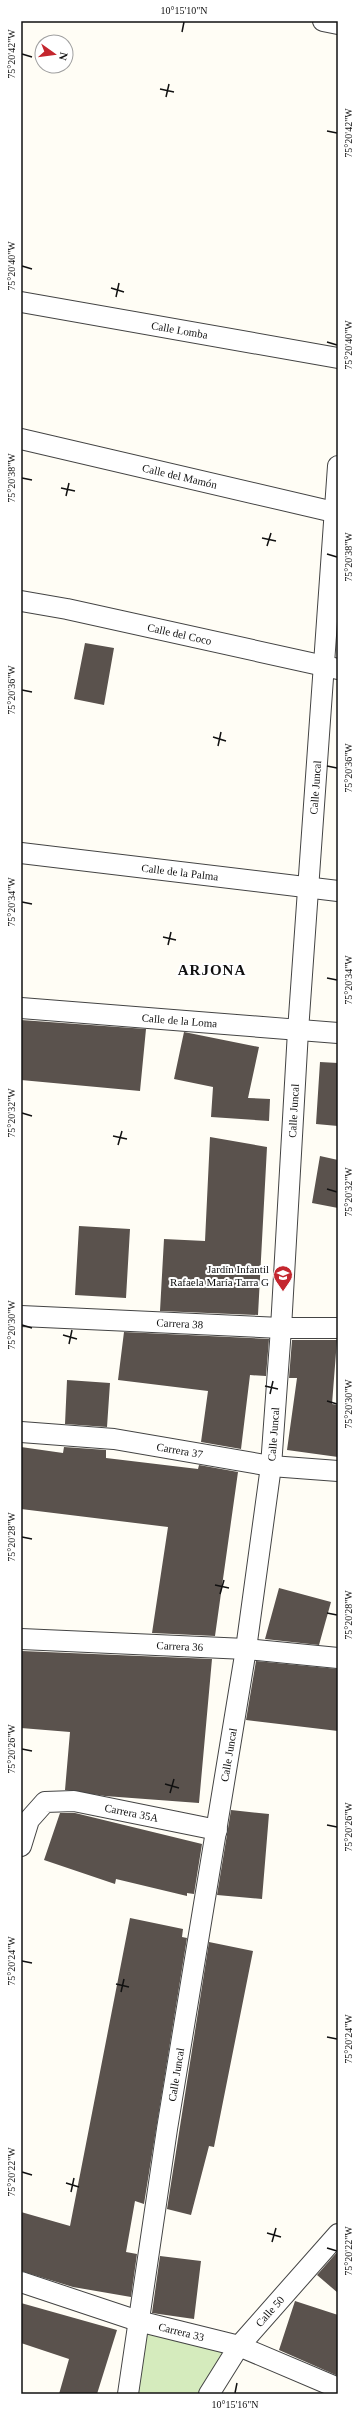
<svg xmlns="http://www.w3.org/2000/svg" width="359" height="2415" viewBox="0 0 359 2415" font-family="Georgia,serif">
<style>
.green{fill:#d5ebbd}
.building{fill:#5a524d}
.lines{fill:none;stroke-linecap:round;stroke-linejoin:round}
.street-casing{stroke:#444;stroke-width:22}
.street{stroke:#fff;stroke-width:20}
.ticks{fill:none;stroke:#111;stroke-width:1.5}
.labels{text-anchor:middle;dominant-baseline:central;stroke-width:4;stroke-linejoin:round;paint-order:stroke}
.street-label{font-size:11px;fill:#111;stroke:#fff}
.poi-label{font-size:11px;fill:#111;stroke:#fff;text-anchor:end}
.district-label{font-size:15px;font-weight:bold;letter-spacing:1px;fill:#111;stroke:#fff}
.neatline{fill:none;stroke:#111;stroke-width:1.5}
.ticks-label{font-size:10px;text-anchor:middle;fill:#111}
</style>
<rect width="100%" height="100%" fill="#fffdf5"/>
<path class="green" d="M138,2321L239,2346L209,2394H128Z"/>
<path class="building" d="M85,643L114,648L104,705L74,699Z
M21,1020L146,1029L140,1091L21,1080Z
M184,1032L259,1047L248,1098L270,1099L269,1121L211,1117L213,1087L174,1079Z
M320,1062L338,1063V1126L316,1124Z
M210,1137L267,1147L258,1315L160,1311L164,1239L205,1241Z
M320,1156L338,1160V1208L312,1203Z
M79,1226L130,1229L126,1298L75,1295Z
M124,1332L269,1339L266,1376L250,1375L241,1449L201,1442L208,1391L118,1380Z
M292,1340H337L332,1404L338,1405V1457L287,1450L297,1378H289Z
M67,1380L110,1383L107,1427L65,1424Z
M21,1447L63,1453L64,1447L106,1450V1458L198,1469L199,1465L238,1472L215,1636L152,1633L168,1527L21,1509Z
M279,1588L331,1602L319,1645L265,1639Z
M22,1651L212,1659L199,1803L105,1796L65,1790L70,1732L21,1728Z
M256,1661L338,1669V1731L246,1720Z
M231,1810L269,1814L262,1899L217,1895Z
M60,1813H75L202,1844L194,1894L187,1893V1896L116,1879L115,1884L44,1860Z
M130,1918L183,1929L182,1937L187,1938L144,2204L135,2201L126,2252L137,2254L131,2297L73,2287L21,2271V2212L70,2226Z
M209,1942L253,1951L214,2147L209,2146L191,2215L167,2209Z
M338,2251V2293L317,2275Z
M160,2256L201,2261L194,2319L152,2313Z
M295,2301L338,2315V2376L279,2350Z
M21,2303L117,2330L97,2394H59L69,2359L21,2343Z"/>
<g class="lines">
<g class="street-casing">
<g id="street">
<path d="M323,21L338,24"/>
<path id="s1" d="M21,302L338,358"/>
<path id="s2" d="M21,439L338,513"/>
<path id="s3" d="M21,601L67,609L338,669"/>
<path id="s4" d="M21,853L338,891"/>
<path id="s5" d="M21,1008L338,1033"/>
<path id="s6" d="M21,1316L281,1328H338"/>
<path id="s7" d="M21,1432L114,1439L271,1466L338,1471"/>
<path id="s8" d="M21,1639L246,1649L338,1658"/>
<path id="s9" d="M21,1846L29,1820L45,1802L74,1801L217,1830"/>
<path id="s10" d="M21,2282L138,2321L239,2346L338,2388"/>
<path id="s11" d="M128,2394L167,2129L246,1649L271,1466L281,1328L298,1031L338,466"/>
<path id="s12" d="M209,2394L239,2346L338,2234"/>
</g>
</g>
<use href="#street" class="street"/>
</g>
<path class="ticks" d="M182,32L184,22M22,54L32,57M160,89L174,92M166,97L169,84M327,131L337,133M22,266L32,269M111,288L124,292M116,297L119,283M327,342L337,345M22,478L32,480M61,488L75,491M66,496L69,483M262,538L276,541M267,546L271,533M327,554L337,557M22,690L32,692M213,737L226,741M218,746L221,732M327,766L337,768M22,902L32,904M163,937L176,940M168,945L171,932M327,978L337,980M22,1113L32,1116M113,1136L127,1139M118,1145L122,1131M327,1189L337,1192M22,1325L32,1328M63,1335L77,1339M69,1344L72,1330M265,1386L278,1389M270,1394L273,1381M327,1401L337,1404M22,1537L32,1539M215,1585L229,1588M220,1594L224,1580M327,1613L337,1615M22,1749L32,1751M165,1784L179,1788M170,1793L174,1779M327,1825L337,1827M22,1961L32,1963M116,1984L129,1987M121,1992L124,1979M327,2037L337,2039M22,2172L32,2175M66,2183L79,2187M71,2192L74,2178M267,2233L281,2237M272,2242L276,2228M327,2248L337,2251M235,2393L237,2383"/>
<defs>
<g id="school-pin" transform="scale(1)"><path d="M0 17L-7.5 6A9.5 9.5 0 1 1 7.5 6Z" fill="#c4262e" stroke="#fff"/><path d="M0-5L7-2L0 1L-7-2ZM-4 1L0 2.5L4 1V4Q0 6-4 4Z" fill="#fff"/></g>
</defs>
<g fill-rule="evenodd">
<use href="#school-pin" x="283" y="1275"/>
</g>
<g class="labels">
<g class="street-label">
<text stroke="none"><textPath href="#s1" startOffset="161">Calle Lomba</textPath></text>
<text stroke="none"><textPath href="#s2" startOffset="163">Calle del Mamón</textPath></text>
<text stroke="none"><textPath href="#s3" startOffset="162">Calle del Coco</textPath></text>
<text stroke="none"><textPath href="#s11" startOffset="1619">Calle Juncal</textPath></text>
<text stroke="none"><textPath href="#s4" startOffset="160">Calle de la Palma</textPath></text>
<text stroke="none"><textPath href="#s5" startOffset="159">Calle de la Loma</textPath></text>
<text stroke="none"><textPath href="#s11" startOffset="1295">Calle Juncal</textPath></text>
<text stroke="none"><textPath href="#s6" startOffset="159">Carrera 38</textPath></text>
<text stroke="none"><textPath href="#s11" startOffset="971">Calle Juncal</textPath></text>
<text stroke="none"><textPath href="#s7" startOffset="160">Carrera 37</textPath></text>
<text stroke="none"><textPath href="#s8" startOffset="159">Carrera 36</textPath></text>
<text stroke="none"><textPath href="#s11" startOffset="647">Calle Juncal</textPath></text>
<text stroke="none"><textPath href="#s9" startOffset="139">Carrera 35A</textPath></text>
<text stroke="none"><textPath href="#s11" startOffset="323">Calle Juncal</textPath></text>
<text stroke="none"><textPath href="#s12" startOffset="103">Calle 50</textPath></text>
<text stroke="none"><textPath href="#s10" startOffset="168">Carrera 33</textPath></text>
</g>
<g class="poi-label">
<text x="269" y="1269">Jardín Infantil<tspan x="269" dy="13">Rafaela María Tarra G</tspan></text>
</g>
<g class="district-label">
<text x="212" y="970">ARJONA</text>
</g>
</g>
<rect width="359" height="2415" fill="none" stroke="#ffffff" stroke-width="44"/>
<g transform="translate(54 54) rotate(104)"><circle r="19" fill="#ffffff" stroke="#a0a0a0"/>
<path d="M0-3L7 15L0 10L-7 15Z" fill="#c4262e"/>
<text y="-6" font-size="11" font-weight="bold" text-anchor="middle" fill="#111111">N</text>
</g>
<rect x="22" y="22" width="315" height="2371" class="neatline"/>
<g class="ticks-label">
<text x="184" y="14">10°15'10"N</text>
<text transform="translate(11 54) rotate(-90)" y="4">75°20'42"W</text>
<text transform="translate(348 133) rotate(-90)" y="4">75°20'42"W</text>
<text transform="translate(11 266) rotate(-90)" y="4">75°20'40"W</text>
<text transform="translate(348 345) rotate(-90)" y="4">75°20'40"W</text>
<text transform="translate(11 478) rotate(-90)" y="4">75°20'38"W</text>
<text transform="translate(348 557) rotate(-90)" y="4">75°20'38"W</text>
<text transform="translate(11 690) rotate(-90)" y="4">75°20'36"W</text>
<text transform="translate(348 768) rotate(-90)" y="4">75°20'36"W</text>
<text transform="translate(11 902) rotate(-90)" y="4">75°20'34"W</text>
<text transform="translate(348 980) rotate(-90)" y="4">75°20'34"W</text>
<text transform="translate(11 1113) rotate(-90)" y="4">75°20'32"W</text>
<text transform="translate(348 1192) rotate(-90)" y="4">75°20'32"W</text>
<text transform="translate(11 1325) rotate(-90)" y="4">75°20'30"W</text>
<text transform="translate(348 1404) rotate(-90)" y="4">75°20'30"W</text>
<text transform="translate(11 1537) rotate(-90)" y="4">75°20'28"W</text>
<text transform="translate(348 1615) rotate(-90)" y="4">75°20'28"W</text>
<text transform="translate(11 1749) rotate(-90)" y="4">75°20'26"W</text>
<text transform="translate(348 1827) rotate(-90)" y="4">75°20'26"W</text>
<text transform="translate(11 1961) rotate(-90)" y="4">75°20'24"W</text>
<text transform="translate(348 2039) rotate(-90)" y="4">75°20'24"W</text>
<text transform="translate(11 2172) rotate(-90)" y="4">75°20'22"W</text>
<text transform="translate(348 2251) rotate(-90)" y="4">75°20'22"W</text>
<text x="235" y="2408">10°15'16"N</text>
</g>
</svg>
